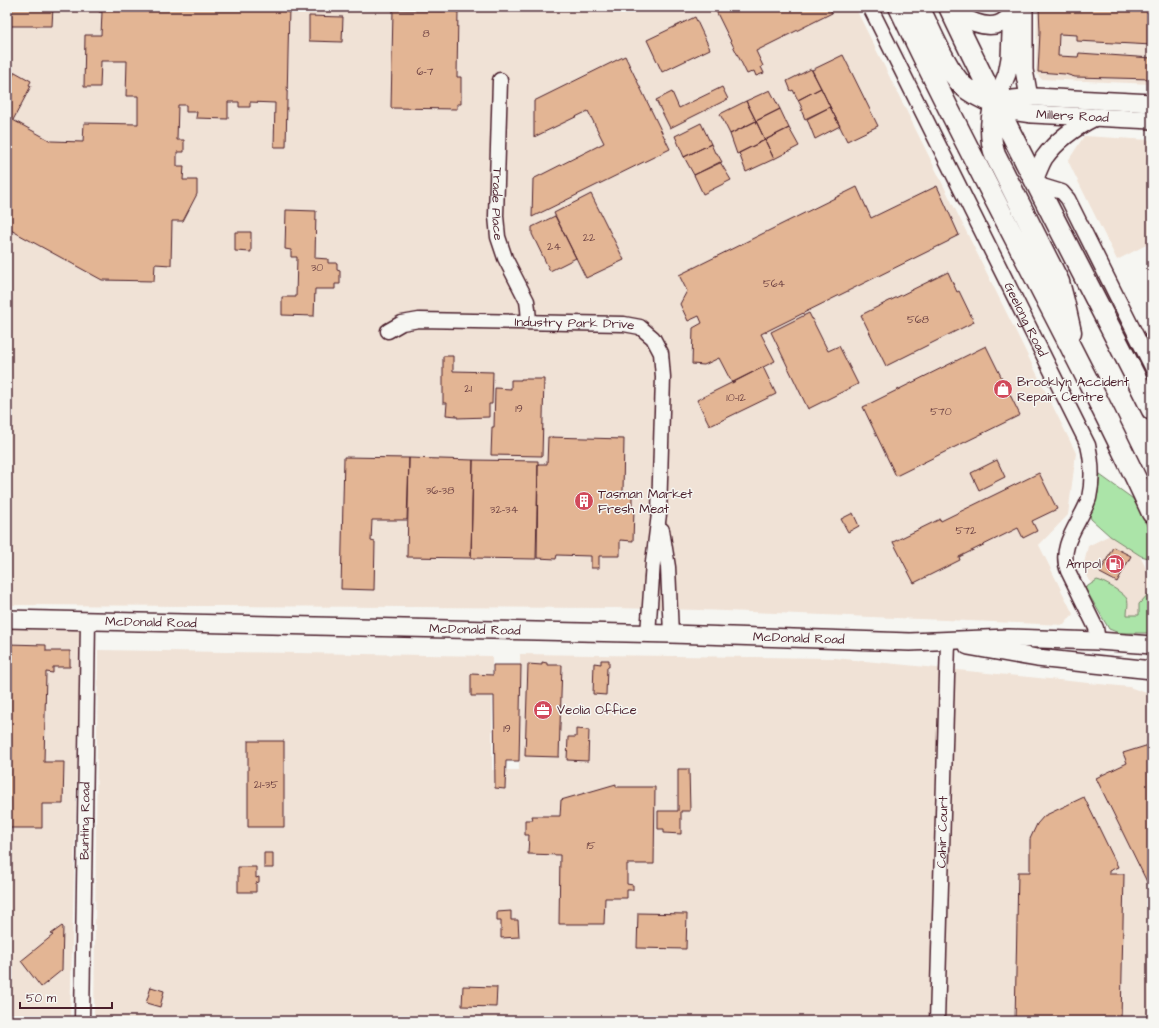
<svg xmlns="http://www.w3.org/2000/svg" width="1159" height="1028" viewBox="0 0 1159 1028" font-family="'Architects Daughter',sans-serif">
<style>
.built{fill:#f0e2d6}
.green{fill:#abe4a8;stroke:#7a826a}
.building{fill:#e3b594;stroke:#4a1f2b}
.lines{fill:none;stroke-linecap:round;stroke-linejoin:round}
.minor-casing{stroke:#4a1f2b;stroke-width:17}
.major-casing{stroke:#4a1f2b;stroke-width:20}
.highway-casing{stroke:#4a1f2b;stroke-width:23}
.minor{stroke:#f6f6f2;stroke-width:14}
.major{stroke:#f6f6f2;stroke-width:17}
.highway{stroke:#f6f6f2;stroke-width:20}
.labels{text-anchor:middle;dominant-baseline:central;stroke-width:3;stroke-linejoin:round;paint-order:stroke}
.number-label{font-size:11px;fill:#704445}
.street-label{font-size:13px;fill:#4a1f2b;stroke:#f6f6f2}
.poi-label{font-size:13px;fill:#4a1f2b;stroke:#f6f6f2;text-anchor:start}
</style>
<rect width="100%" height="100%" fill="#f6f6f2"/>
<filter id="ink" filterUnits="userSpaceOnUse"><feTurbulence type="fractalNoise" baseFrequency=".025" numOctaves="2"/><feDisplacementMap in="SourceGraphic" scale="8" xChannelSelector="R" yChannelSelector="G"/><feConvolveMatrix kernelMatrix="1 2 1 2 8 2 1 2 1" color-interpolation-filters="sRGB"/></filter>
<g filter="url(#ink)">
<path class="built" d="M7,7H855L1076,453L1068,515L1039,545L1073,614L1064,625L700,610L614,608L7,605Z
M1037,7H1152V84L1041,79L1036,73Z
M1084,136L1150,140L1152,145V242L1117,260L1068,161Z
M1126,527L1152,581V626H1113L1083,568L1088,546Z
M7,619L81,620L70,1021H7Z
M98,650L492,656V770H519L520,654L835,658L1129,687L1152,695V1021H94Z"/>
<path class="green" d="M1100,475L1132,498L1137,505L1152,537V559L1141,556L1110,536L1091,519L1090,515L1098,493Z
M1097,580C1103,581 1124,593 1127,599C1129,603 1127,610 1127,615H1139V604L1152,590V633H1119L1109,629L1085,588Z"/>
<path class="building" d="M7,7H53L52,26H7Z
M99,7H134V8H139V7H289L286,147H274L275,103L250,102V107H239V102H228V119L196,118L197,112H186V105H178L177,140H184V152H177V166H184L183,180H197V194L183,221H172L171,265L155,264L154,281L102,280L7,228L8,77L11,79L15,72L31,81L29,85L31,86L13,120L51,141L83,142L84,123L138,124V96H126L127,61H101L100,87H84L85,35H101L102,12H99Z
M428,7H444V11H428Z
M461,7H528V10L460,9Z
M714,7H829L832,13L756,51L763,66L761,67L764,73L756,76L754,71L747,74Z
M1039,7H1152V45L1077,41V35L1059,34L1058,56L1078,57L1079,53L1152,58V79L1075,77L1065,74L1038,72L1040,32Z
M393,10L458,11L457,77H461V104H457V109L391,108Z
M309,16L343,17L342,42L309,41Z
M695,17L710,49L662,72L647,40Z
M843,55L878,126L847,141L812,70Z
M625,56L670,149L532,217L533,179L604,143L588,111L534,137V101Z
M811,69L821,88L798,100L793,90L791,91L787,81Z
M722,87L728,99L670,128L656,100L672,92L679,108Z
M821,88L830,107L805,119L801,110H803L798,100Z
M770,90L780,109L756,121L746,101Z
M746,101L756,121L730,134L720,114Z
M830,107L840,126L815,139L807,119Z
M780,109L789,128L765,140L756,121Z
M756,121L765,140L737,154L730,134Z
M701,123L711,144L684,157L675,136Z
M789,128L799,146L774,159L765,140Z
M765,140L774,159L746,172L739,153Z
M711,144L715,153H717L722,162L694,175L684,157Z
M720,162L731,180L703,194L694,175Z
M937,186L959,235L949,240V241L761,334L775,361L732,383L719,358L704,365L692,364L693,328L702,323L699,316L688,321L680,304L687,291L679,275L857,187L871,218Z
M591,194L624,260L586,278L554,213Z
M286,210L316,211L315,258L328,259V263H337V270L340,271V284H335V289H315L314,316L282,315V297H296L297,257H291V250L285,249Z
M555,216L576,258L550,271L532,234V227Z
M235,232H251V252L235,251Z
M948,272L957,292L959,291L974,322L886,366L861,315Z
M809,313L828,351L839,346L858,384L808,409L771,332Z
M986,346L1020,415L896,476L863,407Z
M443,356H453V371L493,372L492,404H489V417L457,418V416L446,415L447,403H443Z
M763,367L776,394L710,426L697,400Z
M521,379H544L542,456L491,455L492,427H494L495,388L511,389V380H521Z
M548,437L624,439L623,492L632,493V509H634L633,541L620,540V556H599V568H591V556L557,555L556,559L537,558L538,464H547Z
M344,457L409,458L407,520H372L371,541L375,542L374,590L341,589Z
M409,458L473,460L471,558L407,557Z
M473,460L538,461L536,559L471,558Z
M997,460L1005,477L979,490L971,473Z
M1039,473L1057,509L1032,521L1037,531L1023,538L1018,528L959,557L960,560L914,583L893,542L940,519L941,521Z
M853,513L859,526L848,532L841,519Z
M1113,547L1131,556L1117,582L1100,573Z
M7,644L46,645V651H70V667H53V673L46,672L44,762H64L63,804H42V828H7Z
M601,660H609V667H607L606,695L593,694L594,663L601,664Z
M542,662L547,663V665H562L559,757L525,756L528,664L542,665Z
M493,665H521L519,761H506L505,789L495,788L494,696H471V674L493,675Z
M576,729L589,730L588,761L567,760L568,737H576Z
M248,741H284V827H248Z
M1152,744V892L1096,778L1127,763L1123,753Z
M678,769H689L690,811H681V834L664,833V829H658V811H678Z
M616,784V787H655L654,864H627V884L633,885V890H627V898H605L604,924H559L560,855L528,854L529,835H525V820H533L532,816H560L561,800Z
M1084,797L1118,867L1109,871V874H1124L1121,1021H1015L1018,872H1030V839L1037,824L1044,816Z
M264,853H273V868H264Z
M238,867H256V878L259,877V882L256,883V892H238Z
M511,911V920H518L519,937L501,938V921H497V912Z
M638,913L687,914L686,949L637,948Z
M62,926L63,927L62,970L41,987L21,961L53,935L51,934Z
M463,986L497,987L496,1007L462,1006Z
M151,987L164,991L160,1007L146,1003Z"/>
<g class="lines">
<g class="minor-casing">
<g id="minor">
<path id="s1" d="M870,7L1088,445C1092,462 1093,480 1089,498C1082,521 1057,545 1068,571L1096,628L1098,641"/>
<path id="s2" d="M500,80L496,216L498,237L505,258L527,301L528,309L529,321"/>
<path d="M1036,184L1062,192L1068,199L1152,367"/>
<path id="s3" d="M388,331L402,323L419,320L624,324L640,327L653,338L661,353L663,377L659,514L653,562L648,634"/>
<path d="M662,530L668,567L671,634"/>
<path id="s4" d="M82,1021L88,621"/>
<path id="s5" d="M937,1021L948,642"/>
</g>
</g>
<g class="major-casing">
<g id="major">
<path d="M949,9C963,17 982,30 999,24C1004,22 1008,18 1012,15"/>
<path d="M1024,9V70L1029,97"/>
<path d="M995,103L1013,99L1035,97L1152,103"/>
<path d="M995,103L1007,74L1010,58L1012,7"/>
<path id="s6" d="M995,104L1018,112L1032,114L1152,120"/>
<path d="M1034,181C1037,173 1040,165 1044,158C1057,140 1075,127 1095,117"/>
<path id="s7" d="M7,619L671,634L910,642L1008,638L1098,641L1152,645"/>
<path d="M968,646L1037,658L1152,670"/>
</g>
</g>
<g class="highway-casing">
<path id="highway" d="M899,7C979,178 1073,342 1152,513
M919,7C930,29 946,69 963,86C972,94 983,99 995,104
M949,7C1013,143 1085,276 1152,410
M995,103C990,121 989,137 995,155L1059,282L1064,301L1071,332"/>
</g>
<use href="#minor" class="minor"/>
<use href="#major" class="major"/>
<use href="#highway" class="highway"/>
</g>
</g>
<defs>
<g id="shop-disc" transform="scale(1)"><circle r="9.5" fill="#d1495b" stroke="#f6f6f2"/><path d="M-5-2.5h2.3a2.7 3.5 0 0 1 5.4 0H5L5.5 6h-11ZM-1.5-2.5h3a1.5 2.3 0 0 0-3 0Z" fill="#fff"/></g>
<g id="building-disc" transform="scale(1)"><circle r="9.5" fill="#d1495b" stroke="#f6f6f2"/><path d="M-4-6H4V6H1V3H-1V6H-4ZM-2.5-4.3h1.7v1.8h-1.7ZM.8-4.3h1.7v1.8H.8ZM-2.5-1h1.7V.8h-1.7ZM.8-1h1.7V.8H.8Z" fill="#fff"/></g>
<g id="fuel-disc" transform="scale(1)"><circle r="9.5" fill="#d1495b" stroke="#f6f6f2"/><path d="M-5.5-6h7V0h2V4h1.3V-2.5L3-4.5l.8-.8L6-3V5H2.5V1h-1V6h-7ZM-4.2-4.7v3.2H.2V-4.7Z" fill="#fff"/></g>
<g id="office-disc" transform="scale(1)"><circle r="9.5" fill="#d1495b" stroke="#f6f6f2"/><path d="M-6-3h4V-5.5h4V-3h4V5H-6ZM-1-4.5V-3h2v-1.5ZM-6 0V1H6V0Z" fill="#fff"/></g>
</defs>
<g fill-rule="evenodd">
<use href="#shop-disc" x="1003" y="389"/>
<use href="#building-disc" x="584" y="501"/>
<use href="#fuel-disc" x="1115" y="564"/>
<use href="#office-disc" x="543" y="710"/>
</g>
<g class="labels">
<g class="number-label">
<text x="426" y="33">8</text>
<text x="425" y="71">6-7</text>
<text x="589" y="237">22</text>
<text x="554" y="246">24</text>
<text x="317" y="267">30</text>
<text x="774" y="283">564</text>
<text x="918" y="319">568</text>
<text x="468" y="388">21</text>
<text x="736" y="397">10-12</text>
<text x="519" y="408">19</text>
<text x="941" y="411">570</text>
<text x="440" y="490">36-38</text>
<text x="504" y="509">32-34</text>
<text x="966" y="530">572</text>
<text x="507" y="728">19</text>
<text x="266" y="784">21-35</text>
<text x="591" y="845">15</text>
</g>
<g class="street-label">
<text stroke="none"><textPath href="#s6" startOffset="79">Millers Road</textPath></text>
<text stroke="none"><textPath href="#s2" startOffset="124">Trade Place</textPath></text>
<text stroke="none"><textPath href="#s1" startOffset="349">Geelong Road</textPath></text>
<text stroke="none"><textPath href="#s3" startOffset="189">Industry Park Drive</textPath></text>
<text stroke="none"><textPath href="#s7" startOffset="144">McDonald Road</textPath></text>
<text stroke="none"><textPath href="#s7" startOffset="468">McDonald Road</textPath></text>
<text stroke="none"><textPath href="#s7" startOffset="792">McDonald Road</textPath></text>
<text stroke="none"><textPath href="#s4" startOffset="200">Bunting Road</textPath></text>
<text stroke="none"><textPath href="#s5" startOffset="189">Cahir Court</textPath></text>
</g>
<g class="poi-label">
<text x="1017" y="382">Brooklyn Accident<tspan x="1017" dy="15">Repair Centre</tspan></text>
<text x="598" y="494">Tasman Market<tspan x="598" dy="15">Fresh Meat</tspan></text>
<text x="1101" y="564" text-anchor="end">Ampol</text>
<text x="557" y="710">Veolia Office</text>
</g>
</g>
<rect width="1159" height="1028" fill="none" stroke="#f6f6f2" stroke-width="24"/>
<rect x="12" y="12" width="1135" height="1004" fill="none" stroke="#4a1f2b" stroke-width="1.5" filter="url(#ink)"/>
<path d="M20 1002v6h92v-6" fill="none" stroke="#4a1f2b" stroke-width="2"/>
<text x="26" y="1002" font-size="12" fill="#4a1f2b" stroke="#f6f6f2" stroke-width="3" paint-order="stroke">50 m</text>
</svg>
